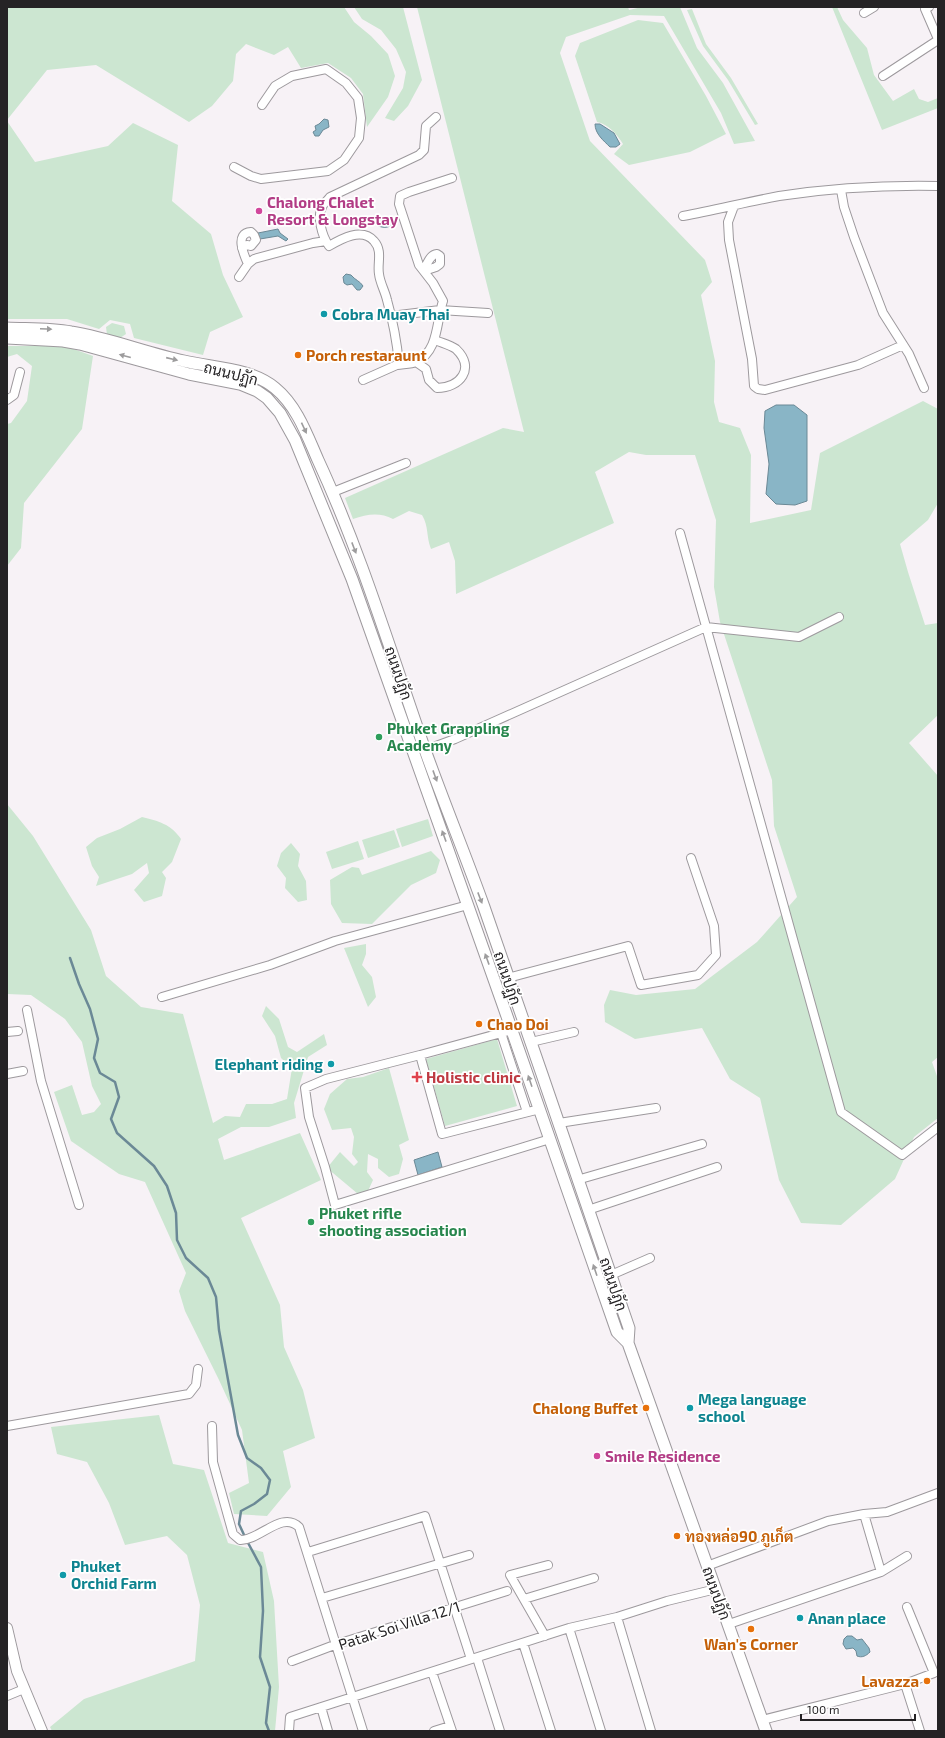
<svg xmlns="http://www.w3.org/2000/svg" width="945" height="1738" viewBox="0 0 945 1738" font-family="'Exo 2',Sarabun,sans-serif">
<style>
.green{fill:#cce6d1}
.water{fill:#89b5c6;stroke:#6b8996}
.lines{fill:none;stroke-linecap:round;stroke-linejoin:round}
.stream{stroke:#6b8996;stroke-width:2.5}
.minor-casing{stroke:#9d999d;stroke-width:10}
.tertiary-casing{stroke:#9d999d;stroke-width:12}
.secondary-casing{stroke:#9d999d;stroke-width:13}
.minor{stroke:#fff;stroke-width:8}
.tertiary{stroke:#fff;stroke-width:10}
.secondary{stroke:#fff;stroke-width:11}
.oneway{fill:#9d9c9d}
.hotel-dot{fill:#d1479c;stroke:#fff;stroke-width:1.5}
.culture-dot{fill:#0f9aa8;stroke:#fff;stroke-width:1.5}
.food-dot{fill:#e8710a;stroke:#fff;stroke-width:1.5}
.leisure-dot{fill:#2e9e5b;stroke:#fff;stroke-width:1.5}
.health-dot{fill:#e0444e;stroke:#fff;stroke-width:1.5}
.labels{text-anchor:middle;dominant-baseline:central;stroke-width:3.5;stroke-linejoin:round;paint-order:stroke}
.hotel-label{font-size:15px;font-weight:bold;fill:#b23c85;stroke:#fff;text-anchor:start}
.culture-label{font-size:15px;font-weight:bold;fill:#0d838f;stroke:#fff;text-anchor:start}
.food-label{font-size:15px;font-weight:bold;fill:#c56008;stroke:#fff;text-anchor:start}
.street-label{font-size:15px;fill:#252325;stroke:#fff}
.leisure-label{font-size:15px;font-weight:bold;fill:#27864d;stroke:#fff;text-anchor:start}
.health-label{font-size:15px;font-weight:bold;fill:#be3a42;stroke:#fff;text-anchor:start}
</style>
<rect width="100%" height="100%" fill="#f7f2f6"/>
<path class="green" d="M7,7H344L354,22L371,36L388,54L395,76L388,97L367,127L363,94L351,78L328,63L301,68L288,47L274,55L246,44L236,54L233,81L212,106L189,122L96,65L47,70L7,120Z
M354,7H403L422,80L408,106L394,121L385,118L403,88L406,72L396,49L381,30L362,19Z
M417,7H628L629,10L642,7H680L697,48L723,83L755,141L734,144L721,113L664,16L630,15L566,37L560,53L590,141L705,260L712,282L701,295L715,361L714,402L719,422L740,428L751,455L750,523L811,510L820,453L923,401L938,409V503L928,520L900,544L908,572L925,625L938,623V715L909,743L938,776V1057L932,1062L938,1079V1118L914,1137L895,1179L841,1225L801,1223L779,1180L760,1098L730,1079L702,1028L635,1039L605,1022L604,1005L610,990L636,995L695,989L757,942L797,897L774,826L772,780L720,622L714,587L716,520L695,455H646L629,452L595,472L614,523L456,594L455,561L449,542L431,549C426,536 429,527 422,515L409,511L393,519C380,512 367,514 353,519L345,498L503,428L524,432Z
M832,7H837L843,20L867,48L874,75L893,101L914,89L919,99L928,102L938,98V108L882,130Z
M692,9L706,44L731,78L758,124L755,125L728,80L703,46L687,10Z
M638,20L663,23L706,96L726,134L690,152L629,165L614,154L623,144C617,134 608,124 597,122L575,56L580,43Z
M7,121L35,162L108,146L133,123L178,145L172,201L211,234L223,275L243,317L210,332L203,355L134,338L130,324L110,320L99,329L67,319H7Z
M112,323L124,326L126,334L120,338L107,335L106,327Z
M7,346H65L93,356L82,429L24,503L21,548L7,566V424L11,423L27,401L32,366L17,354L7,357Z
M7,804L33,836L91,930L106,976L141,1007L183,1014L213,1123L225,1116L240,1117L246,1104H272L287,1099L292,1068L281,1058L275,1036L262,1016L266,1006L279,1019L288,1047L297,1052L324,1034L327,1045L308,1057L294,1103L296,1118L269,1127H241L218,1139L224,1160L300,1133L321,1180L241,1218L280,1305L284,1347L303,1390L315,1438L283,1451L291,1487L267,1516L234,1514L229,1493L249,1483L242,1430L219,1380L185,1311L179,1291L186,1273L145,1182L119,1174L71,1141L54,1092L72,1085L82,1115L94,1112L101,1104L92,1086L82,1042L65,1019L31,995L7,994Z
M142,817C158,821 171,824 181,839L172,862L162,872L166,878L162,896L144,902L134,890L149,873L147,863L132,874L96,886L99,877L92,866L86,847L97,838L120,829Z
M428,819L433,836L402,847L396,829Z
M394,830L400,847L368,858L362,840Z
M358,841L364,859L332,869L326,852Z
M291,843L300,854L298,866L306,881L307,900L298,902L285,888L286,878L277,866L281,853Z
M431,851L440,860L436,873L411,885L372,924L342,923L331,904L330,880L352,867L359,868L362,875Z
M366,944V954L362,965L372,977L376,997L368,1007L344,948Z
M497,1039L517,1106L445,1126L426,1059Z
M389,1068L409,1140L399,1145L403,1159L399,1174L389,1177L378,1168V1159L368,1154L367,1172L373,1180L368,1191L358,1194L327,1168L340,1152L354,1166L358,1162L352,1154L354,1137L351,1128L332,1130L324,1109L330,1094L347,1079L363,1077Z
M159,1415L173,1464L204,1470L228,1543L263,1552L274,1601L279,1687L275,1731H52L50,1727L84,1699L195,1661L200,1605L187,1555L167,1536L125,1545L109,1503L87,1462L57,1454L51,1427Z"/>
<path class="water" d="M324,119L328,120L329,127L323,130L319,136H315L313,132L316,130L315,126L319,124Z
M595,124H600L614,133L620,144L616,147H610C604,141 595,134 595,124Z
M376,217L380,218L382,222L394,221V224C385,230 379,227 372,222V218Z
M278,229L280,233L288,239L286,241L278,236L260,239L258,233Z
M346,274L351,275C355,280 360,281 363,286L360,290H357L352,284L347,285L344,283L343,277Z
M776,405H794L807,415V501L795,505L776,504L766,494L769,464L764,428L765,411Z
M438,1152L442,1167L418,1175L414,1160Z
M847,1636H852L857,1640L862,1639L869,1648L870,1652C866,1656 862,1658 857,1656L856,1651L853,1648L846,1649L843,1644L844,1639Z"/>
<g class="lines">
<path class="stream" d="M70,958L79,984L90,1009L98,1039L94,1058L100,1073L115,1082L119,1097L111,1119L117,1133L154,1166L167,1186L176,1213L177,1240L186,1258L208,1278L216,1297L219,1330L238,1435L247,1458L261,1468L270,1480L267,1494L254,1504L241,1511L239,1524L245,1537
M247,1541L261,1567L263,1611L260,1657L270,1687L266,1723L269,1731"/>
<g class="minor-casing">
<path id="minor" d="M929,7L925,9L938,39
M864,13L874,7
M883,76L938,40
M234,167L251,176L261,179L328,171L344,160L359,138L361,118L358,98L346,83L326,69L292,76L275,86L262,105
M841,190L844,207L854,237L883,313L909,354L924,388
M734,206L728,222L729,240L752,359L754,386L758,389L765,390L858,365L903,345
M683,216C715,210 747,202 779,196C832,188 885,185 938,186
M242,248L247,245L251,246L256,240L254,235L251,232C234,233 244,255 248,264
M423,270C428,264 429,255 437,254L440,256V264L436,267L424,271
M239,277L248,264L254,259L313,243L326,241
M391,316L440,310L488,313
M416,362L426,369L429,380L437,388C460,388 476,368 456,349C450,345 442,343 435,340
M397,365C403,364 411,364 416,362C439,351 436,322 443,301L433,283L419,265L399,204L400,196L409,192L452,178
M363,380L399,364C397,343 393,321 387,300C385,291 380,283 379,274C377,263 383,251 374,241C362,227 341,239 329,246C322,236 316,216 323,205C325,202 328,200 330,197L419,155L424,150L426,126L436,117
M7,400L14,395L20,372
M333,492L406,463
M680,533L841,1112L902,1155L938,1127
M425,750L455,739L706,627L799,637L839,617
M508,978L628,946L641,985L698,975L716,955L714,926L691,858
M162,997L270,965L335,941L468,905
M27,1010L41,1081L79,1205
M7,1032L18,1031
M501,1033L527,1112
M531,1042L574,1032
M420,1055L512,1030
M7,1074L23,1071
M540,1109L442,1134L420,1055L326,1079L305,1088L309,1117L325,1167L335,1205L550,1139
M559,1123L656,1108
M577,1180L702,1144
M588,1210L717,1167
M611,1275L650,1258
M7,1426L189,1394L196,1385L198,1369
M212,1426L213,1462L233,1534L240,1540C259,1541 282,1510 299,1527L363,1731
M864,1514L881,1572
M308,1552L425,1516L471,1659
M707,1566L828,1521L864,1514L887,1512L938,1493
M322,1598L469,1555
M524,1599L594,1578
M617,1617L651,1731
M729,1624L881,1572L907,1556
M569,1628L601,1731
M545,1636L510,1575L548,1565
M523,1643L551,1731
M477,1658L500,1731
M292,1661L337,1644L507,1591
M432,1672L452,1731
M905,1684L920,1731
M7,1696L24,1689
M321,1707L328,1731
M762,1720L905,1684L934,1673L907,1607
M289,1731L290,1717L569,1628L617,1617L667,1601L716,1589
M434,1731L450,1726"/>
</g>
<g class="tertiary-casing">
<path id="tertiary" d="M7,1628L17,1671L42,1731"/>
</g>
<g class="secondary-casing">
<path id="secondary" d="M7,328C28,329 50,328 71,332C109,338 146,353 184,361C214,368 251,368 275,388C297,406 307,435 318,460C361,553 391,653 425,750C444,803 465,854 484,907C533,1047 581,1188 629,1328L628,1343L766,1731
M7,338L63,341L80,344L189,374L240,384L257,391L267,398L280,413L295,440L352,579L502,1002L617,1332L628,1343"/>
</g>
<use href="#minor" class="minor"/>
<use href="#tertiary" class="tertiary"/>
<use href="#secondary" class="secondary"/>
</g>
<defs><path id="oneway-solid" d="M-6-.8H1V-3.2L6.5 0L1 3.2V.8H-6Z"/></defs>
<g class="oneway">
<use href="#oneway-solid" transform="translate(46 329) rotate(2)"/>
<use href="#oneway-solid" transform="translate(125 356) rotate(-165)"/>
<use href="#oneway-solid" transform="translate(172 359) rotate(13)"/>
<use href="#oneway-solid" transform="translate(304 428) rotate(65)"/>
<use href="#oneway-solid" transform="translate(354 548) rotate(69)"/>
<use href="#oneway-solid" transform="translate(435 776) rotate(70)"/>
<use href="#oneway-solid" transform="translate(444 836) rotate(-110)"/>
<use href="#oneway-solid" transform="translate(480 898) rotate(69)"/>
<use href="#oneway-solid" transform="translate(487 959) rotate(-110)"/>
<use href="#oneway-solid" transform="translate(530 1081) rotate(-109)"/>
<use href="#oneway-solid" transform="translate(595 1270) rotate(-109)"/>
</g>
<g class="hotel-dot">
<circle cx="259" cy="211" r="4"/>
<circle cx="597" cy="1456" r="4"/>
</g>
<g class="culture-dot">
<circle cx="324" cy="314" r="4"/>
<circle cx="331" cy="1064" r="4"/>
<circle cx="690" cy="1408" r="4"/>
<circle cx="63" cy="1575" r="4"/>
<circle cx="800" cy="1618" r="4"/>
</g>
<g class="food-dot">
<circle cx="298" cy="355" r="4"/>
<circle cx="479" cy="1024" r="4"/>
<circle cx="646" cy="1408" r="4"/>
<circle cx="677" cy="1536" r="4"/>
<circle cx="751" cy="1629" r="4"/>
<circle cx="927" cy="1681" r="4"/>
</g>
<g class="leisure-dot">
<circle cx="379" cy="737" r="4"/>
<circle cx="311" cy="1222" r="4"/>
</g>
<path class="health-dot" d="M415 1071h4v4h4v4h-4v4h-4v-4h-4v-4h4z"/>
<g class="labels">
<g class="hotel-label">
<text x="267" y="202">Chalong Chalet<tspan x="267" dy="17">Resort &amp; Longstay</tspan></text>
<text x="605" y="1456">Smile Residence</text>
</g>
<g class="culture-label">
<text x="332" y="314">Cobra Muay Thai</text>
<text x="323" y="1064" text-anchor="end">Elephant riding</text>
<text x="698" y="1399">Mega language<tspan x="698" dy="17">school</tspan></text>
<text x="71" y="1566">Phuket<tspan x="71" dy="17">Orchid Farm</tspan></text>
<text x="808" y="1618">Anan place</text>
</g>
<g class="food-label">
<text x="306" y="355">Porch restaraunt</text>
<text x="487" y="1024">Chao Doi</text>
<text x="638" y="1408" text-anchor="end">Chalong Buffet</text>
<text x="685" y="1536">ทองหล่อ90 ภูเก็ต</text>
<text x="751" y="1644" text-anchor="middle">Wan's Corner</text>
<text x="919" y="1681" text-anchor="end">Lavazza</text>
</g>
<g class="street-label">
<text transform="translate(231 373) rotate(14)">ถนนปฏัก</text>
<text transform="translate(399 673) rotate(71)">ถนนปฏัก</text>
<text transform="translate(508 978) rotate(71)">ถนนปฏัก</text>
<text transform="translate(614 1284) rotate(71)">ถนนปฏัก</text>
<text transform="translate(717 1593) rotate(70)">ถนนปฏัก</text>
<text transform="translate(399 1625) rotate(-18)">Patak Soi Villa 12/1</text>
</g>
<g class="leisure-label">
<text x="387" y="728">Phuket Grappling<tspan x="387" dy="17">Academy</tspan></text>
<text x="319" y="1213">Phuket rifle<tspan x="319" dy="17">shooting association</tspan></text>
</g>
<g class="health-label">
<text x="426" y="1077">Holistic clinic</text>
</g>
</g>
<rect width="945" height="1738" fill="none" stroke="#252325" stroke-width="16"/>
<path d="M801 1714v6h114v-6" fill="none" stroke="#252325" stroke-width="2"/>
<text x="807" y="1714" font-size="12" fill="#252325" stroke="#ffffff" stroke-width="3" paint-order="stroke">100 m</text>
</svg>
